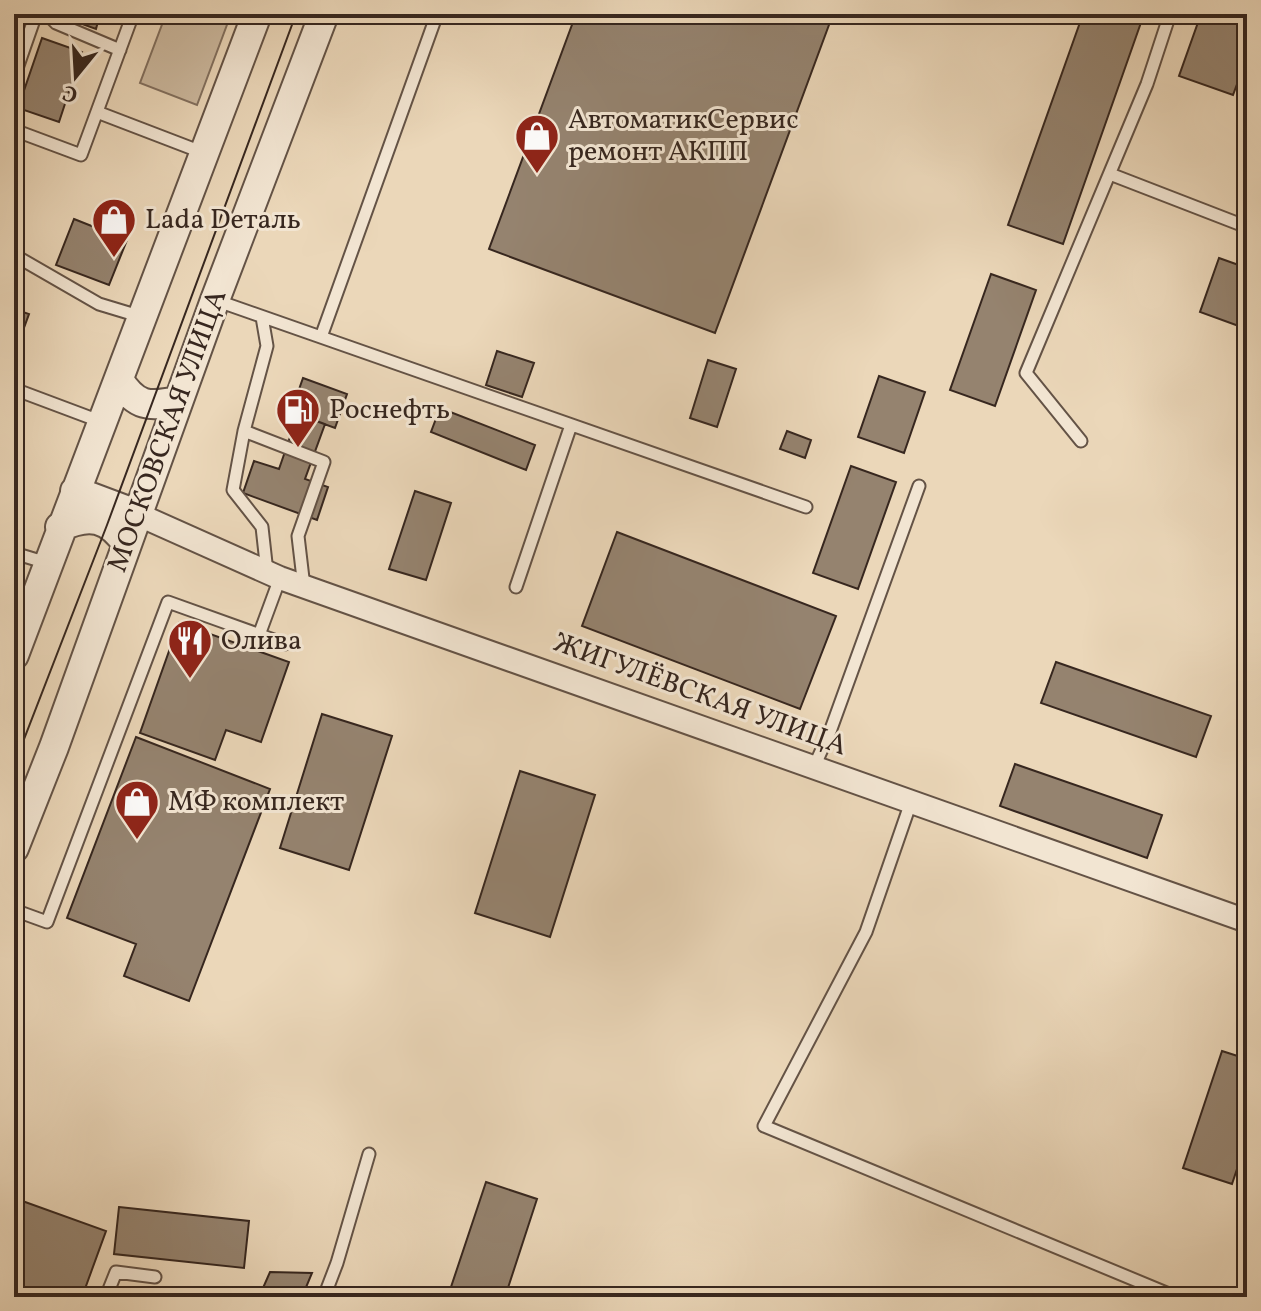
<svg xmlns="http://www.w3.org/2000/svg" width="1261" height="1311" viewBox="0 0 1261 1311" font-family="Vollkorn,serif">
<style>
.green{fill:#ccb99f;stroke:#82705f;stroke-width:2}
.building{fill:#95836f;stroke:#37271f;stroke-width:2}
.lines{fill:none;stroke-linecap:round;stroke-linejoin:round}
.service-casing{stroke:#645346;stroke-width:15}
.minor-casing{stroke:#645346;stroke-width:26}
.tertiary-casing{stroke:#645346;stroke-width:32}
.service{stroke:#f2e5d2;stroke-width:11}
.minor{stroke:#f2e5d2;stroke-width:22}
.tertiary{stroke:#f2e5d2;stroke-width:28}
.tram{stroke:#37271f;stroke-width:2}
.labels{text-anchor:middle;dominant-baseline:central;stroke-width:6;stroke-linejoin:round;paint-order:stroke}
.poi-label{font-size:28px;fill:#37271f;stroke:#f2e5d2;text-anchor:start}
.street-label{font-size:28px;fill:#37271f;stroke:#f2e5d2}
</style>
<rect width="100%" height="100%" fill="#ebd7b9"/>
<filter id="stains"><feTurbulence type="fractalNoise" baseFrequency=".0025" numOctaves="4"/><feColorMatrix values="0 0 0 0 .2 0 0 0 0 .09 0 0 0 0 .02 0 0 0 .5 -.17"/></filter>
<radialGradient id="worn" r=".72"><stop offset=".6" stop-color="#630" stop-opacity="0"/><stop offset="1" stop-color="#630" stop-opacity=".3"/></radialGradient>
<path class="green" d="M166,14H231L197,105L140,83Z"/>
<path class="building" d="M70,14H100L96,29L68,19Z
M576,14H833L715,333L489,249Z
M1083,14H1144L1063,244L1008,225Z
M1201,14H1247V57L1233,95L1179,76Z
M42,38L82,52L59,122L18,108Z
M74,219L127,240L109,285L56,265Z
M1219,258L1247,268V329L1200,312Z
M991,274L1036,290L995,406L950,390Z
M14,309L29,314L14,355Z
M497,351L534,363L522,397L486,385Z
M708,360L736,369L717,427L690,418Z
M879,376L925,392L904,453L858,437Z
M303,378L347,394L335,428L291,412Z
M440,408L535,445L526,470L431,432Z
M298,414L325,424L305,479L328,487L317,520L243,493L254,461L279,469Z
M787,431L811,440L805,458L780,449Z
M851,466L896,482L858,589L813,573Z
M415,491L451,503L426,580L389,569Z
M617,532L836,616L800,709L582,626Z
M179,623L289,662L261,742L226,730L215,760L140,733Z
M1056,662L1211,716L1196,757L1041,703Z
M322,714L392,736L349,870L280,848Z
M136,737L270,789L189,1001L124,976L136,944L67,918Z
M1015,764L1162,815L1147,858L1000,806Z
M520,771L595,795L550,937L475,913Z
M1222,1051L1247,1059V1139L1232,1184L1183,1168Z
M486,1182L537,1199L505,1297H450L448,1296Z
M14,1198L106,1231L82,1297H14Z
M119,1207L249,1221L244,1268L114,1254Z
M270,1272L312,1273L302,1297H259Z"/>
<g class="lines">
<g class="service-casing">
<path id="service" d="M47,14L56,23L120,50
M14,77L36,14
M97,112L204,153
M14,130L81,155L133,14
M1110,174L1247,227
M14,255L99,304L142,317
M215,300L806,507
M262,317L267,346L244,431L233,490L262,527L267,572
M321,337L437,14
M14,389L102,422
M244,431L324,462L298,536L304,587
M1081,441L1026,373L1147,84L1170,14
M14,553L47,563
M516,587L571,425
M259,635L280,578
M814,767L831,729L919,486
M911,802L866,932L764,1126L1176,1297
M14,910L47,922L168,602L285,644
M106,1297L116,1272L155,1277
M324,1297L337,1263L369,1154"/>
</g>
<g class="minor-casing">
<path id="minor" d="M139,515L280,578L1247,921"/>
</g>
<g class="tertiary-casing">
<path id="tertiary" d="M119,380C136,407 149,407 178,401
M75,491L139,515
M60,527C90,513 108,517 127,544
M14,655L257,14
M14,848L54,747L215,300L324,14"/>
</g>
<use href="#service" class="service"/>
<use href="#minor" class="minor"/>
<use href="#tertiary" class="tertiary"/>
<path class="tram" d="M14,765L107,525L296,14"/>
</g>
<defs>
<g id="shop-pin" transform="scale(2.3)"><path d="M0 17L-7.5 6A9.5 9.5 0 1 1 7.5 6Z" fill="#8f2418" stroke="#f2e5d2"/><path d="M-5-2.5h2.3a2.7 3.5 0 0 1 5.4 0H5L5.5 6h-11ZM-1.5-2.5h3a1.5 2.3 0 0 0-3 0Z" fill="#fff"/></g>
<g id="fuel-pin" transform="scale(2.3)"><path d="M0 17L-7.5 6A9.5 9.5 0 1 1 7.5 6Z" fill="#8f2418" stroke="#f2e5d2"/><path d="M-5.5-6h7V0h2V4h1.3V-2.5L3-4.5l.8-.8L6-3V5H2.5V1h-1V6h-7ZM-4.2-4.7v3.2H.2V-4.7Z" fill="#fff"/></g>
<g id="restaurant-pin" transform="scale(2.3)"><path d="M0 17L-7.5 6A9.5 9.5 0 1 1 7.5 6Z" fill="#8f2418" stroke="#f2e5d2"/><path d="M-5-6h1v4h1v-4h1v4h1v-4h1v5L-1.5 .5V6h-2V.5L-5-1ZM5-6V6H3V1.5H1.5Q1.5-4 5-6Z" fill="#fff"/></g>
</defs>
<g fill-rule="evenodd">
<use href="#shop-pin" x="537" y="136"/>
<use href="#shop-pin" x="114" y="220"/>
<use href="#fuel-pin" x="298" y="410"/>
<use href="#restaurant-pin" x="190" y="641"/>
<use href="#shop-pin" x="137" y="802"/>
</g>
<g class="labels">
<g class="poi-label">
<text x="568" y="120">АвтоматикСервис<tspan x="568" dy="32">ремонт АКПП</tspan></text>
<text x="145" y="220">Lada Dеталь</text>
<text x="329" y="410">Роснефть</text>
<text x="221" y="641">Олива</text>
<text x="168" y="802">МФ комплект</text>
</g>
<g class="street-label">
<text transform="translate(168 431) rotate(-70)">МОСКОВСКАЯ УЛИЦА</text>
<text transform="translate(700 695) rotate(20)">ЖИГУЛЁВСКАЯ УЛИЦА</text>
</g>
</g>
<rect width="1261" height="1311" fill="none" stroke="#ebd7b9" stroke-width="48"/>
<rect x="16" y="16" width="1229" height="1279" fill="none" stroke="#37271f" stroke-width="4"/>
<rect x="24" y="24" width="1213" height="1263" fill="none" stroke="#37271f" stroke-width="2"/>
<g transform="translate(76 76) rotate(198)" stroke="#f2e5d2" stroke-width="6" paint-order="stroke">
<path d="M0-6L14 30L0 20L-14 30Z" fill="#37271f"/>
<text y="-12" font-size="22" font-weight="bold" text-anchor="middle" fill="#37271f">С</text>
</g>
<rect width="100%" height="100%" filter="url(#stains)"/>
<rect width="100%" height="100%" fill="url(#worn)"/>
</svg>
